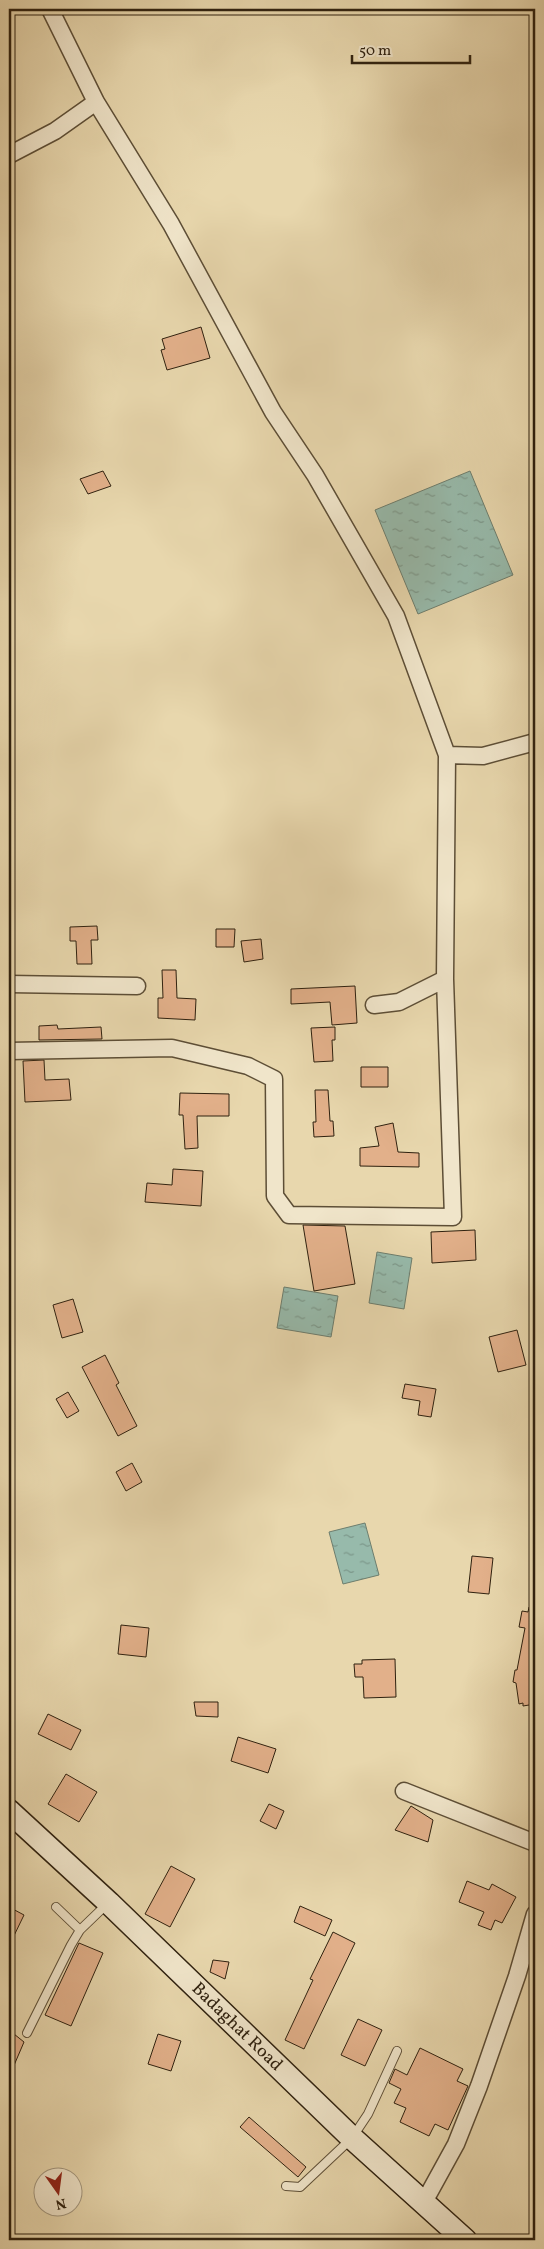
<svg xmlns="http://www.w3.org/2000/svg" width="544" height="2249" viewBox="0 0 544 2249" font-family="Vollkorn,serif">
<style>
.water{fill:url(#water-ripples);stroke:#6d7d6d}
.building{fill:#e2b08a;stroke:#2f210f}
.lines{fill:none;stroke-linecap:round;stroke-linejoin:round}
.lane-casing{stroke:#5d4e36;stroke-width:10}
.street-casing{stroke:#5d4e36;stroke-width:19}
.secondary-casing{stroke:#2f210f;stroke-width:25}
.lane{stroke:#f0e5ca;stroke-width:8}
.street{stroke:#f0e5ca;stroke-width:16}
.secondary{stroke:#f0e5ca;stroke-width:22}
.labels{text-anchor:middle;dominant-baseline:central;stroke-width:4;stroke-linejoin:round;paint-order:stroke}
.street-label{font-size:18px;fill:#2f210f;stroke:#f0e5ca}
</style>
<defs>
<pattern id="water-ripples" width="26" height="14" patternUnits="userSpaceOnUse" patternTransform="scale(1.25)"><rect width="26" height="14" fill="#97baab"/><path d="M2 4q2-2 4 0t4 0M15 11q2-2 4 0t4 0" fill="none" stroke="#7c978a"/></pattern>
</defs>
<rect width="100%" height="100%" fill="#e8d7ad"/>
<filter id="stains"><feTurbulence type="fractalNoise" baseFrequency=".004" numOctaves="4"/><feColorMatrix values="0 0 0 0 .2 0 0 0 0 .09 0 0 0 0 .02 0 0 0 .5 -.17"/></filter>
<radialGradient id="worn" r=".72"><stop offset=".6" stop-color="#630" stop-opacity="0"/><stop offset="1" stop-color="#630" stop-opacity=".3"/></radialGradient>
<path class="water" d="M470,471L513,575L418,614L375,510Z
M377,1252L412,1258L404,1309L369,1303Z
M284,1287L338,1296L331,1337L277,1328Z
M365,1523L379,1575L343,1584L329,1532Z"/>
<path class="building" d="M201,327L210,358L167,370L161,350L165,349L162,339Z
M103,471L111,486L88,494L80,479Z
M97,926L98,940H91L92,964H77L76,941H70V927Z
M216,929H235L234,947H216Z
M261,939L263,959L244,962L241,941Z
M162,970H176L177,998L196,999L195,1020L158,1018V998H163Z
M355,986L357,1023L332,1025L330,1002L291,1004V989Z
M57,1025L58,1029L101,1027L102,1039L39,1040V1026Z
M335,1027V1040H332L333,1061L314,1062L311,1028Z
M44,1060L45,1080L69,1079L71,1100L25,1102L23,1061Z
M361,1067H388V1087H361Z
M315,1090H328L330,1121H333L334,1136L314,1137L313,1122H316Z
M180,1093L229,1094V1116H197L198,1148L185,1149L183,1115H179Z
M393,1123L398,1152L419,1153V1167L360,1166V1148L379,1146L375,1127Z
M173,1169L203,1171L201,1206L145,1202L147,1183L172,1185Z
M303,1225L345,1226L355,1284L314,1291Z
M475,1230L476,1260L432,1263L431,1232Z
M73,1299L83,1332L62,1338L53,1305Z
M517,1330L526,1365L498,1372L489,1337Z
M105,1355L119,1383L116,1385L137,1426L118,1436L82,1367Z
M405,1384L436,1389L431,1417L418,1415L420,1401L402,1398Z
M68,1392L79,1411L67,1418L56,1399Z
M132,1463L142,1482L126,1491L116,1472Z
M472,1556L493,1558L489,1594L468,1592Z
M529,1607L535,1608V1704L523,1706V1703L519,1704L516,1683L513,1682L515,1670H517L525,1628L519,1627L522,1611L528,1612Z
M121,1625L149,1628L146,1657L118,1654Z
M395,1659L396,1697L364,1698L363,1677H355L354,1664H362V1660Z
M194,1702H218V1717L196,1716Z
M48,1714L81,1730L71,1750L38,1734Z
M238,1737L276,1749L268,1773L231,1761Z
M66,1774L97,1792L79,1822L48,1804Z
M269,1804L284,1811L276,1829L260,1821Z
M411,1806L433,1820L428,1842L395,1830Z
M171,1866L195,1879L170,1927L145,1914Z
M467,1881L489,1890L492,1884L516,1897L502,1923L495,1920L491,1930L478,1925L484,1912L459,1902Z
M300,1906L332,1920L325,1936L294,1922Z
M9,1907L24,1915L9,1946Z
M333,1932L355,1943L304,2049L285,2040L313,1980L310,1979Z
M79,1943L103,1953L71,2026L45,2015Z
M213,1960L229,1962L225,1979L210,1972Z
M358,2019L382,2030L365,2066L341,2055Z
M9,2030L24,2042L9,2077Z
M158,2034L181,2041L171,2071L148,2064Z
M420,2048L463,2069L457,2081L468,2086L448,2130L435,2124L429,2136L400,2122L406,2108L394,2103L401,2089L389,2083L395,2069L407,2075Z
M249,2117L306,2167L298,2177L240,2127Z"/>
<g class="lines">
<g class="lane-casing">
<path id="lane" d="M56,1907L80,1930
M27,2033L71,1945L80,1930L107,1904
M286,2186L300,2187L352,2138L368,2114L397,2051"/>
</g>
<g class="street-casing">
<path id="street" d="M50,9L96,102L171,224L273,412L315,475L396,616L447,755
M9,155L55,131L96,102
M9,984L137,986
M374,1005L399,1002L445,979L447,755L483,756L535,742
M9,1051L172,1048L248,1066L274,1079L275,1196L289,1215L453,1217L445,979
M404,1791L535,1843
M423,2204L456,2144L479,2086L517,1976L535,1914"/>
</g>
<g class="secondary-casing">
<g id="secondary">
<path id="s1" d="M9,1811L109,1903L352,2138L465,2240"/>
</g>
</g>
<use href="#lane" class="lane"/>
<use href="#street" class="street"/>
<use href="#secondary" class="secondary"/>
</g>
<g class="labels">
<g class="street-label">
<text stroke="none"><textPath href="#s1" startOffset="314">Badaghat Road</textPath></text>
</g>
</g>
<rect width="544" height="2249" fill="none" stroke="#e8d7ad" stroke-width="30"/>
<rect x="10" y="10" width="524" height="2229" fill="none" stroke="#2f210f" stroke-width="2.5"/>
<rect x="15" y="15" width="514" height="2219" fill="none" stroke="#2f210f"/>
<g transform="translate(58 2192) rotate(166)"><circle r="24" fill="#f0e5ca" stroke="#a3977f"/>
<path d="M0-4L9 19L0 12L-9 19Z" fill="#8f2418"/>
<text y="-8" font-size="14" font-weight="bold" text-anchor="middle" fill="#2f210f">N</text>
</g>
<path d="M352 55v8h118v-8" fill="none" stroke="#2f210f" stroke-width="2.5"/>
<text x="359" y="55" font-size="15" fill="#2f210f" stroke="#f0e5ca" stroke-width="4" paint-order="stroke">50 m</text>
<rect width="100%" height="100%" filter="url(#stains)"/>
<rect width="100%" height="100%" fill="url(#worn)"/>
</svg>
